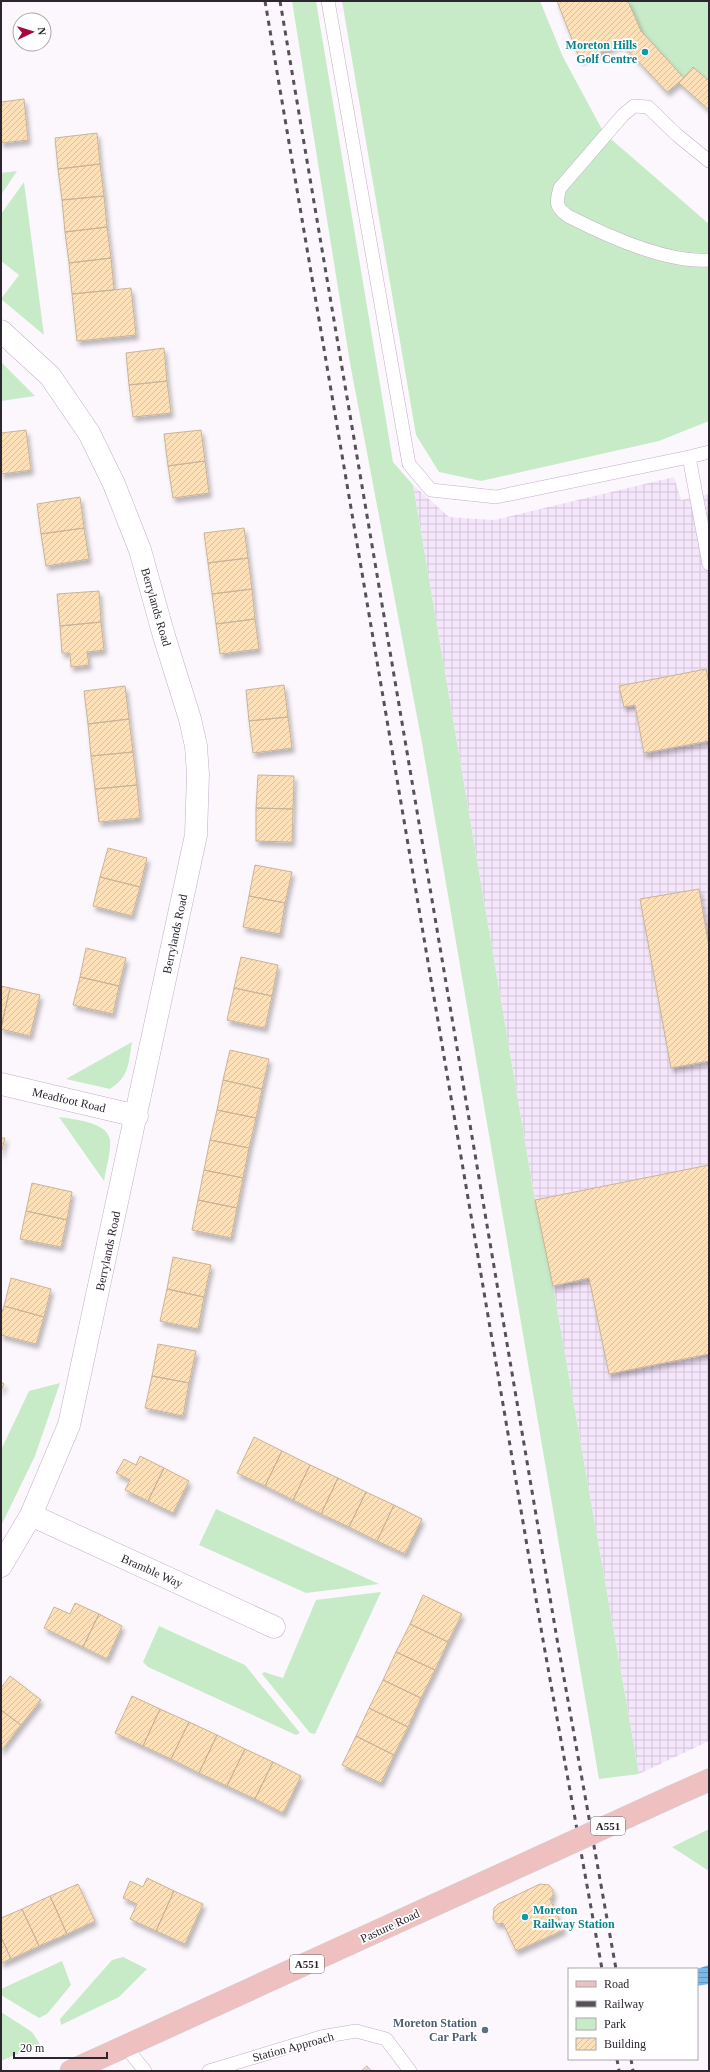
<svg xmlns="http://www.w3.org/2000/svg" width="710" height="2072" viewBox="0 0 710 2072" font-family="Georgia,serif">
<style>
.industrial{fill:url(#industrial-grid)}
.green{fill:#c7ebc7}
.water{fill:url(#water-rules)}
.building{fill:url(#building-hatch);stroke:#c9b499;filter:url(#shadow)}
.lines{fill:none;stroke-linecap:round;stroke-linejoin:round}
.service-casing{stroke:#c3aec9;stroke-width:14}
.minor-casing{stroke:#c3aec9;stroke-width:23}
.primary-casing{stroke:#d5d3d6;stroke-width:23}
.service{stroke:#fff;stroke-width:13}
.minor{stroke:#fff;stroke-width:22}
.primary{stroke:#eec0c0;stroke-width:22}
.rail{stroke:#574f59;stroke-width:3;stroke-dasharray:5 5;stroke-linecap:butt}
.primary-bridge-casing{stroke:#d5d3d6;stroke-width:23;stroke-linecap:butt}
.primary-bridge{stroke:#eec0c0;stroke-width:22}
.culture-dot{fill:#0f9aa8;stroke:#fff;stroke-width:1.5}
.service-dot{fill:#5c6f8a;stroke:#fff;stroke-width:1.5}
.labels{text-anchor:middle;dominant-baseline:central;stroke-width:3.5;stroke-linejoin:round;paint-order:stroke}
.shield{fill:#fff;stroke:#6c666e;stroke-width:1}
.shield-label{font-size:11px;font-weight:bold;fill:#2d2530}
.culture-label{font-size:12px;font-weight:bold;fill:#0d838f;stroke:#fff;text-anchor:end}
.street-label{font-size:12px;fill:#2d2530;stroke:#fff}
.service-label{font-size:12px;font-weight:bold;fill:#4e5e75;stroke:#fff;text-anchor:end}
</style>
<defs>
<pattern id="industrial-grid" width="8" height="8" patternUnits="userSpaceOnUse"><rect width="8" height="8" fill="#f5e6fb"/><path d="M0 4h8M4 0v8" fill="none" stroke="#d2c5d7"/></pattern>
<pattern id="water-rules" width="6" height="5" patternUnits="userSpaceOnUse"><rect width="6" height="5" fill="#77b9ef"/><path d="M0 2.5h6" fill="none" stroke="#6296c2"/></pattern>
<pattern id="building-hatch" width="6" height="6" patternUnits="userSpaceOnUse"><rect width="6" height="6" fill="#fee0b8"/><path d="M-1 1l2-2M0 6l6-6M5 7l2-2" fill="none" stroke="#dac09e"/></pattern>
<filter id="shadow"><feDropShadow dx="2.5" dy="4.5" stdDeviation="2" flood-color="#0004"/></filter>
</defs>
<rect width="100%" height="100%" fill="#fcf7fd"/>
<path class="industrial" d="M674,477L681,500L709,494V1741L639,1774L553,1286L535,1200L413,485L449,517L494,520Z"/>
<path class="green" d="M292,1H316L393,462L413,485L535,1200L553,1286L639,1774L599,1779L422,743L350,363Z
M342,1H540L563,57L604,133L709,224V421L659,441L481,481L439,472L416,435Z
M628,1H709V81L684,78L641,31Z
M17,171L1,195V173Z
M24,182L44,335L1,299L19,275L1,261V214Z
M1,362L35,396L1,401Z
M132,1042C128,1064 130,1076 110,1089L66,1079Z
M59,1117C72,1119 108,1122 110,1140C111,1153 106,1168 104,1181Z
M60,1383L35,1456L1,1526V1450L29,1391Z
M216,1509L379,1584L306,1593L199,1545Z
M381,1592L315,1734L310,1733L262,1674L264,1672L283,1678L316,1600Z
M159,1626L245,1665L300,1733L296,1735L148,1667L143,1662Z
M709,1829V1871L672,1847Z
M123,1957L147,1969L119,1997L61,2025L60,2019L112,1960Z
M62,1961L71,1985L47,2014L39,2018L1,1995V1989Z
M1,2012L32,2032L40,2044L1,2061Z"/>
<path class="water" d="M709,1965V1984L697,1986V1969Z"/>
<path class="building" d="M557,1H628L641,31L684,78L667,92L622,44L580,60Z
M693,67L709,81V110L679,83Z
M24,99L28,140L1,143V102Z
M97,133L100,164L58,169L55,138Z
M100,164L104,196L62,200L58,169Z
M104,196L107,227L65,232L62,200Z
M107,227L111,258L69,263L65,232Z
M111,258L114,290L72,294L69,263Z
M131,288L136,335L77,341L72,294Z
M164,348L167,381L129,385L126,353Z
M167,381L171,413L133,417L129,385Z
M26,430L31,470L1,474V433Z
M201,430L205,461L168,466L164,434Z
M205,461L209,493L173,498L168,466Z
M80,497L84,528L41,534L37,504Z
M84,528L89,559L46,566L41,534Z
M244,528L248,558L208,563L204,533Z
M248,558L252,589L212,594L208,563Z
M252,589L255,619L216,624L212,594Z
M99,591L101,622L60,626L57,594Z
M255,619L259,649L220,654L216,624Z
M101,622L104,650L87,652L89,665L71,667L70,653H62L60,626Z
M706,669L709,684V741L644,753L635,705L624,707L619,686Z
M284,685L288,717L249,721L246,690Z
M125,686L129,719L88,724L84,691Z
M288,717L292,748L253,753L249,721Z
M129,719L133,752L91,756L88,724Z
M133,752L137,785L95,789L91,756Z
M258,775L294,776L293,809L256,808Z
M137,785L140,818L99,822L95,789Z
M256,808L293,809L292,842L256,841Z
M108,848L147,858L140,887L100,877Z
M255,865L292,872L285,903L249,896Z
M100,877L140,887L132,916L93,906Z
M699,889L709,947V1061L671,1068L640,899Z
M249,896L285,903L280,934L243,927Z
M86,948L126,958L119,986L80,977Z
M241,957L278,965L272,996L234,988Z
M80,977L119,986L113,1014L73,1005Z
M1,986L10,988L1,1027Z
M10,988L40,995L30,1036L1,1029Z
M234,988L272,996L265,1028L227,1020Z
M230,1050L269,1059L262,1089L223,1080Z
M223,1080L262,1089L256,1118L217,1110Z
M217,1110L256,1118L249,1148L210,1140Z
M1,1138H5L1,1154Z
M210,1140L249,1148L243,1178L204,1170Z
M709,1165V1354L609,1374L589,1278L553,1286L535,1200Z
M204,1170L243,1178L237,1208L198,1200Z
M32,1183L72,1192L67,1220L26,1211Z
M198,1200L237,1208L231,1238L192,1230Z
M26,1211L67,1220L61,1247L20,1239Z
M173,1257L211,1265L204,1297L167,1289Z
M11,1278L51,1289L44,1317L4,1306Z
M167,1289L204,1297L198,1329L160,1321Z
M4,1306L44,1317L36,1344L1,1335V1315Z
M158,1344L196,1351L189,1383L152,1376Z
M152,1376L189,1383L183,1416L145,1408Z
M1,1382L4,1384L1,1391Z
M254,1437L282,1451L265,1486L237,1473Z
M282,1451L310,1465L293,1500L265,1486Z
M140,1456L164,1468L148,1501L125,1490L130,1480L116,1473L124,1459L136,1465Z
M310,1465L338,1478L321,1514L293,1500Z
M164,1468L189,1481L173,1513L148,1501Z
M338,1478L366,1492L349,1527L321,1514Z
M366,1492L394,1505L377,1541L349,1527Z
M394,1505L422,1519L405,1554L377,1541Z
M423,1595L462,1614L448,1642L410,1624Z
M75,1603L99,1614L83,1647L44,1628L54,1607L70,1614Z
M99,1614L122,1626L107,1659L83,1647Z
M410,1624L448,1642L435,1670L396,1652Z
M396,1652L435,1670L421,1698L383,1680Z
M10,1676L41,1700L21,1725L1,1710V1688Z
M383,1680L421,1698L408,1727L369,1708Z
M132,1696L160,1709L143,1746L115,1733Z
M369,1708L408,1727L394,1755L356,1736Z
M160,1709L189,1722L171,1759L143,1746Z
M1,1710L21,1725L1,1751Z
M189,1722L217,1735L199,1773L171,1759Z
M217,1735L245,1749L227,1786L199,1773Z
M356,1736L394,1755L381,1783L342,1765Z
M245,1749L273,1762L255,1799L227,1786Z
M273,1762L301,1776L283,1813L255,1799Z
M147,1878L174,1891L156,1931L130,1919L137,1904L123,1898L130,1881L143,1887Z
M78,1884L95,1921L67,1934L50,1896Z
M540,1884L549,1885L553,1890V1897L550,1899L564,1930L516,1951L503,1923L497,1924L493,1919L494,1908L498,1904Z
M174,1891L203,1904L185,1944L156,1931Z
M50,1896L67,1934L39,1946L22,1909Z
M22,1909L39,1946L11,1959L1,1937V1918Z
M1,1937L11,1959L1,1963Z
M367,2066L371,2071H361Z"/>
<g class="lines">
<g class="service-casing">
<path id="service" d="M328,1L409,464L431,490L496,497L689,457L709,452
M709,161L677,135L648,107L634,106L623,115L560,188C556,202 555,207 568,216C605,235 667,263 709,260
M689,457L709,564
M125,2046L145,2071
M209,2071L321,2037L356,2031L386,2039L410,2071"/>
</g>
<g class="minor-casing">
<path id="minor" d="M1,331L50,376L89,433L114,484L140,550L164,636L190,719L196,746L198,774L196,835L69,1425L31,1515L1,1566
M1,1084L137,1116
M31,1515L274,1627"/>
</g>
<g class="primary-casing">
<path id="primary" d="M673,1796L709,1780
M71,2071L542,1856"/>
</g>
<use href="#service" class="service"/>
<use href="#minor" class="minor"/>
<use href="#primary" class="primary"/>
<path class="rail" d="M265,1L543,1640L602,1969
M280,1L557,1639L616,1969
M617,2059L619,2071
M631,2059L633,2071"/>
<g class="primary-bridge-casing">
<path id="primary-bridge" d="M542,1856L673,1796"/>
</g>
<use href="#primary-bridge" class="primary-bridge"/>
</g>
<g class="culture-dot">
<circle cx="645" cy="52" r="4"/>
<circle cx="525" cy="1917" r="4"/>
</g>
<circle class="service-dot" cx="485" cy="2030" r="4"/>
<g class="labels">
<g class="shield">
<rect x="591" y="1817" width="34" height="18" rx="3"/>
<rect x="290" y="1955" width="34" height="18" rx="3"/>
</g>
<g class="shield-label">
<text x="608" y="1826">A551</text>
<text x="307" y="1964">A551</text>
</g>
<g class="culture-label">
<text x="637" y="45">Moreton Hills<tspan x="637" dy="14">Golf Centre</tspan></text>
<text x="533" y="1910" text-anchor="start">Moreton<tspan x="533" dy="14">Railway Station</tspan></text>
</g>
<g class="street-label">
<text transform="translate(156 607) rotate(74)">Berrylands Road</text>
<text transform="translate(175 934) rotate(-78)">Berrylands Road</text>
<text transform="translate(69 1100) rotate(13)">Meadfoot Road</text>
<text transform="translate(108 1251) rotate(-78)">Berrylands Road</text>
<text transform="translate(152 1571) rotate(24)">Bramble Way</text>
<text transform="translate(390 1926) rotate(-25)">Pasture Road</text>
<text transform="translate(293 2047) rotate(-15)">Station Approach</text>
</g>
<g class="service-label">
<text x="477" y="2023">Moreton Station<tspan x="477" dy="14">Car Park</tspan></text>
</g>
</g>
<rect width="710" height="2072" fill="none" stroke="#2d2530" stroke-width="4"/>
<rect x="568" y="1968" width="130" height="92" fill="#ffffff" stroke="#aba8ac"/>
<rect x="576" y="1981" width="20" height="6" fill="#eec0c0" stroke="#aba8ac"/>
<text x="604" y="1988" font-size="12" fill="#2d2530">Road</text>
<rect x="576" y="2001" width="20" height="6" fill="#574f59" stroke="#aba8ac"/>
<text x="604" y="2008" font-size="12" fill="#2d2530">Railway</text>
<rect x="576" y="2018" width="20" height="12" fill="#c7ebc7" stroke="#aba8ac"/>
<text x="604" y="2028" font-size="12" fill="#2d2530">Park</text>
<rect x="576" y="2038" width="20" height="12" fill="url(#building-hatch)" stroke="#aba8ac"/>
<text x="604" y="2048" font-size="12" fill="#2d2530">Building</text>
<g transform="translate(32 32) rotate(86)"><circle r="19" fill="#ffffff" stroke="#aba8ac"/>
<path d="M0-3L7 15L0 10L-7 15Z" fill="#a3083e"/>
<text y="-6" font-size="11" font-weight="bold" text-anchor="middle" fill="#2d2530">N</text>
</g>
<path d="M14 2052v6h93v-6" fill="none" stroke="#2d2530" stroke-width="2"/>
<text x="20" y="2052" font-size="12" fill="#2d2530" stroke="#ffffff" stroke-width="3" paint-order="stroke">20 m</text>
</svg>
